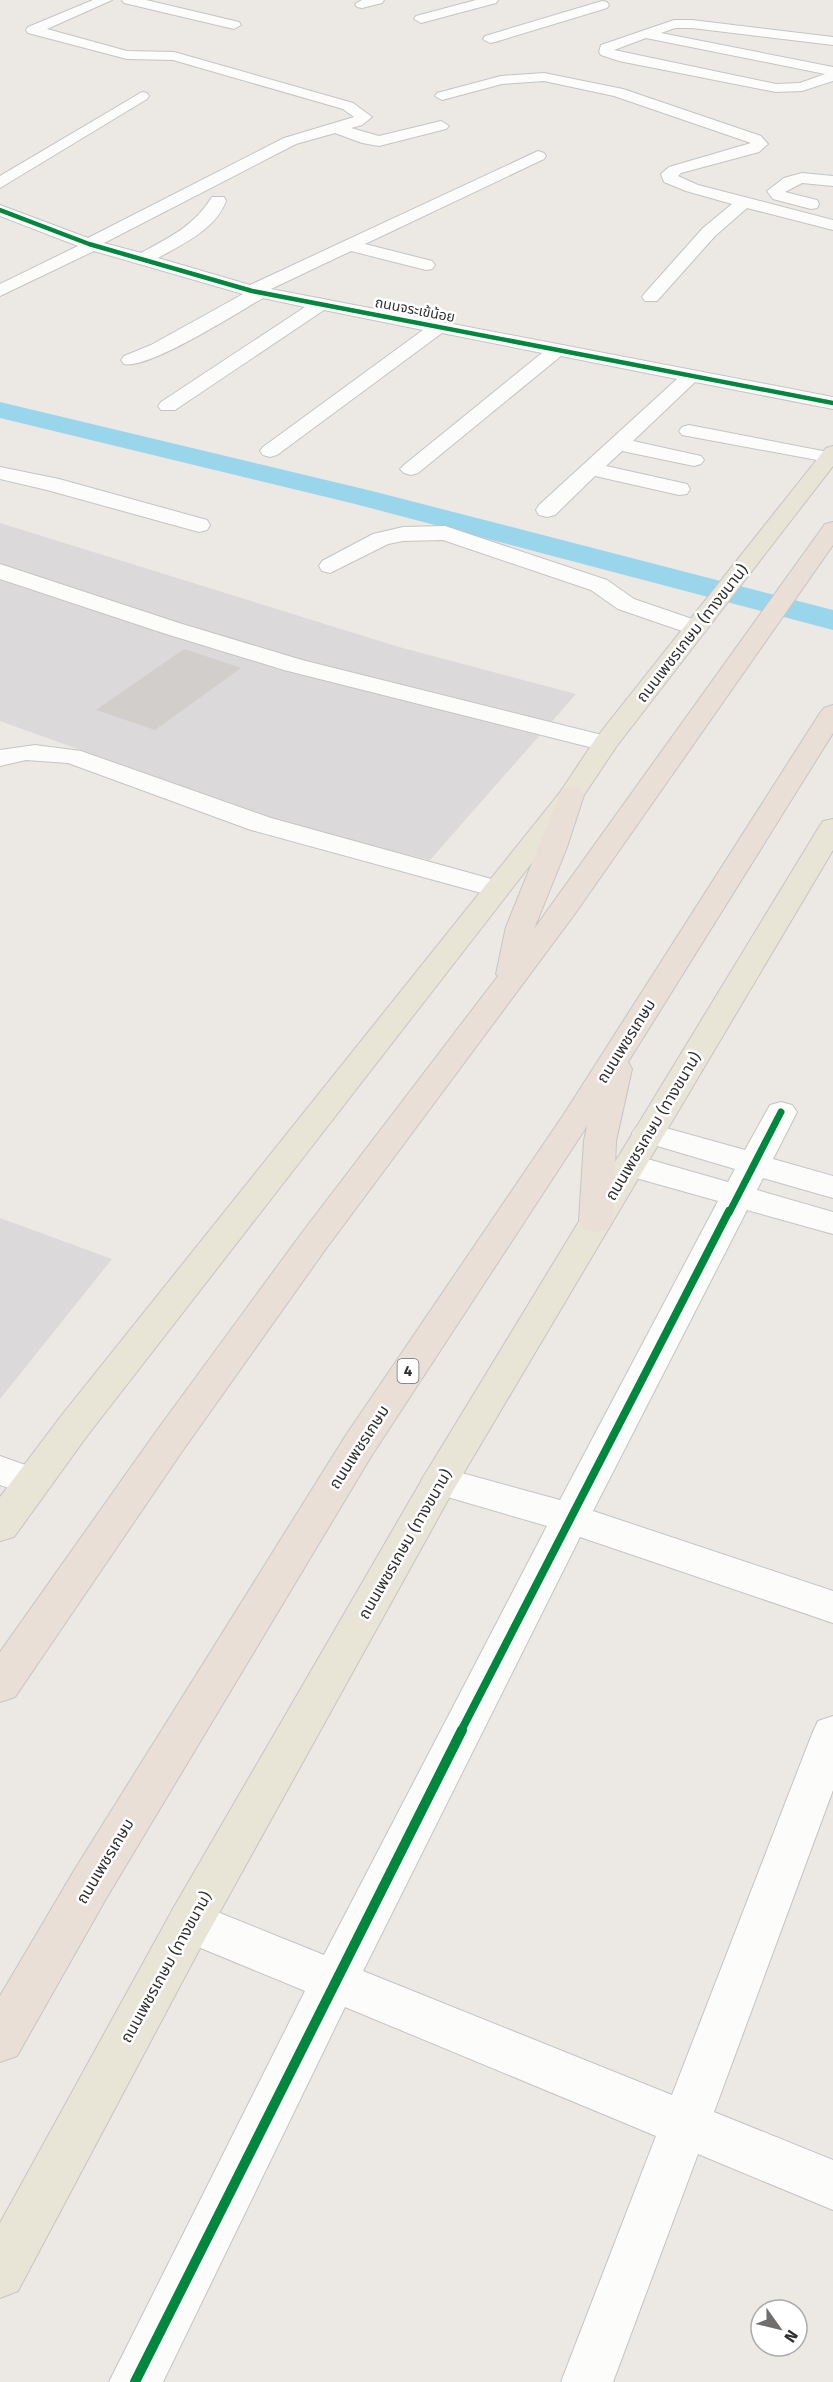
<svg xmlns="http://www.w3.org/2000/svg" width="833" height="2382" viewBox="0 0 833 2382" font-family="'Fira Sans','Noto Sans Thai',sans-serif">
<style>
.industrial{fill:#dcd9db}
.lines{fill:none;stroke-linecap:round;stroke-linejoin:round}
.canal{fill:#99d6ec;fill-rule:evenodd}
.building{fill:#d1cecb}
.minor-casing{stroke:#c5c4c5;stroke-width:2}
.major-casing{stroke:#c6c5c4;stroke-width:2}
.highway-casing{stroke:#c6c5c4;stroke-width:2}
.minor{fill:#fcfcfb;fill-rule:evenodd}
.major{fill:#e8e4d6;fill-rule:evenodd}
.highway{fill:#eadfd6;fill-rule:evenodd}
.cycleway-far3-casing{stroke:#fff;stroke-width:7}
.cycleway-far2-casing{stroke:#fff;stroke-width:10}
.cycleway-far1-casing{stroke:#fff;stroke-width:12}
.cycleway-casing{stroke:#fff;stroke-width:14}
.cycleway-far3{stroke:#00873e;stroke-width:4.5}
.cycleway-far2{stroke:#00873e;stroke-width:7}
.cycleway-far1{stroke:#00873e;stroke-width:8}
.cycleway{stroke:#00873e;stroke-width:10}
.labels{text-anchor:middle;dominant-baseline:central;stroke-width:5;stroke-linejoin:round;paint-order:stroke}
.far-street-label{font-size:14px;fill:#2e2e2e;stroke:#fff}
.shield{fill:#fff;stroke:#6d6d6d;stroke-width:1.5}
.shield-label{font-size:15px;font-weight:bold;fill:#2e2e2e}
.street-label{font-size:16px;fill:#2e2e2e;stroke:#fff}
</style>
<rect width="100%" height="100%" fill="#ece8e4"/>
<path class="industrial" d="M0,523L399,647L576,694L430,860L298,828L0,721Z
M0,1218L112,1259L0,1399Z"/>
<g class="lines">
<path class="canal" d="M0,402L372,491L833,610V630L355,504L0,418Z"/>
</g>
<path class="building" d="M184,649L241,668L155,730L96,710Z"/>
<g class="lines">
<g class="minor-casing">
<path id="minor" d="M93,0H112L47,29L127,51L174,52L353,103L372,117L362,125L351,128L379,136L441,121L449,126L446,129L379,146L362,143L335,133L296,144L104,243L141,253C170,237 194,226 212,197H224L226,201C216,229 183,244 158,258L250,285L538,151L544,153L546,156L544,159L365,244L432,261L435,265L432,269L426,270L351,251L271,289L833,397V409L695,382L633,441L701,456L704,460L701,464L694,466L622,451L606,466L687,484L690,489L687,494L679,495L595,476L555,515L547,517L539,515L536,510L539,505L677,379L561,356L418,473L411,475L404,473L400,469L404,465L542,353L442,333L277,455L270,457L263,455L260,451L263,447L423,330L324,310L175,410H161L158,406L161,402L305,307L263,298C237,313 148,370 124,364L121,360L124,356L151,345L243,294L94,251L0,296V284L78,246L0,216V205L88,238L284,138L354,117L343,109L173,60L127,59L28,33L26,30L28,27Z
M122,0H146L239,22L241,25L234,29L124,3Z
M362,0H384L382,3L362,8L357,7L355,4Z
M476,0H498L496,3L421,23L414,19L416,16Z
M602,1L607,2L609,5L607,8L495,42L490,43L483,39L485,36Z
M674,20H692L833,37V45L692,28H675L661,33L833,67V81L802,91L776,92L619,61L601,55L599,52L601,45ZM646,38L825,74L800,83L776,84L614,50Z
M544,73L623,89L761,136L768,144L759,152L681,173L678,176L698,185L833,220V230L747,208L715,236L657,301H645L642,297L645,293L703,228L732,204L686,191L664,182L661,174L669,167L751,143L614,96L544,81L502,84L442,100L435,96L437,93L501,76Z
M142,92L147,93L149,96L147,99L0,188V176Z
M802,173L833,176V186L802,183L785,192L817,200L819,204L817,208L811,209L773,199L767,191L784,178Z
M689,425L833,453V463L682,435L679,431L682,427Z
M0,467L59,479L207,520L210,525L207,530L199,532L47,490L0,479Z
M445,526L607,580L634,599L704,623L708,628L704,633L696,635L688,633L618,609L591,590L443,540L403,541L388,544L330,573L322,571L319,566L322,561L373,534L403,527Z
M0,564L179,623L302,660L614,738L618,743L614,748L605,751L284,670L163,633L0,579Z
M35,745L81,751L271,818L506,883L510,889L506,895L496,897L251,830L68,763L26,760L0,766V750Z
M781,1102L792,1105L797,1112L773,1159L833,1176V1198L763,1178L757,1190L833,1212V1234L747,1210L593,1511L833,1591V1623L580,1537L363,1971L672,2095L812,1734L818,1721L833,1716V1790L714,2112L833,2160V2210L698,2154L613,2382H561L656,2136L345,2007L163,2382H109L305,1991L174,1937L167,1922L174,1907L190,1901L324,1955L547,1526L427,1491L421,1481L427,1471L440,1467L560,1500L718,1201L618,1173L614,1165L618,1157L630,1154L728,1182L735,1169L637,1140L632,1133L637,1126L648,1123L745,1150L770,1105Z
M0,1456L45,1472L51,1482L45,1492L32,1496L0,1485Z"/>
</g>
<g class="major-casing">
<path id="major" d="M833,446V466L616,747L580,801L87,1436L14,1537L0,1541V1497L61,1416L561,791L596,738L826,448Z
M833,819V850L453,1491L206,1937L18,2291L0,2298V2223L174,1907L427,1471L819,827L823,821Z"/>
</g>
<g class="highway-casing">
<path id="highway" d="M833,522V545L574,915L325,1250L181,1453L15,1697L0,1702V1652L155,1433L301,1234L498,976L496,974L506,927L562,789L571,787L580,789L584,795L567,847L534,929L825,524Z
M833,705V733L628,1062L632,1069L616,1141L613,1221L608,1229L596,1232L584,1229L579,1221L584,1141L587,1126L372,1455L107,1897L17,2056L0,2062V1996L75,1869L346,1435L564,1114L820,713L824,708Z"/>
</g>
<use href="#minor" class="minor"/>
<use href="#major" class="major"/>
<use href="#highway" class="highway"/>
<g class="cycleway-far3-casing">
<path id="cycleway-far3" d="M0,210L89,244L252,291L833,403"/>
</g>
<g class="cycleway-far2-casing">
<path id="cycleway-far2" d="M729,1213L781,1112"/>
</g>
<g class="cycleway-far1-casing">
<path id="cycleway-far1" d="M461,1731L729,1211"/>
</g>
<g class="cycleway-casing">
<path id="cycleway" d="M135,2382L462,1730"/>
</g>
<use href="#cycleway-far3" class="cycleway-far3"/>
<use href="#cycleway-far2" class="cycleway-far2"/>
<use href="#cycleway-far1" class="cycleway-far1"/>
<use href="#cycleway" class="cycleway"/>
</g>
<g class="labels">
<g class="far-street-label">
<text transform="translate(415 310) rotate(11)">ถนนจระเข้น้อย</text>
</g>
<rect class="shield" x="397.5" y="1359" width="21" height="24" rx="4.5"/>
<g class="shield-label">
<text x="408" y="1371">4</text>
</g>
<g class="street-label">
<text transform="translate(692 633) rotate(-52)">ถนนเพชรเกษม (ทางขนาน)</text>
<text transform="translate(626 1041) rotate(-58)">ถนนเพชรเกษม</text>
<text transform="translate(653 1126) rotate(-59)">ถนนเพชรเกษม (ทางขนาน)</text>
<text transform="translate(359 1447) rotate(-57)">ถนนเพชรเกษม</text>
<text transform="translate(405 1544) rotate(-60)">ถนนเพชรเกษม (ทางขนาน)</text>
<text transform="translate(105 1861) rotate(-59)">ถนนเพชรเกษม</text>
<text transform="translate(166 1967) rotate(-61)">ถนนเพชรเกษม (ทางขนาน)</text>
</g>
</g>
<g transform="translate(779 2328) rotate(124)"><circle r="28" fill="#ffffff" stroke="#ababab" stroke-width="1.5"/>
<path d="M0-4.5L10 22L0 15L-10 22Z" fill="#706f6e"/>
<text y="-9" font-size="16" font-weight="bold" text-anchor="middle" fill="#2e2e2e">N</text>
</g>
</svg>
